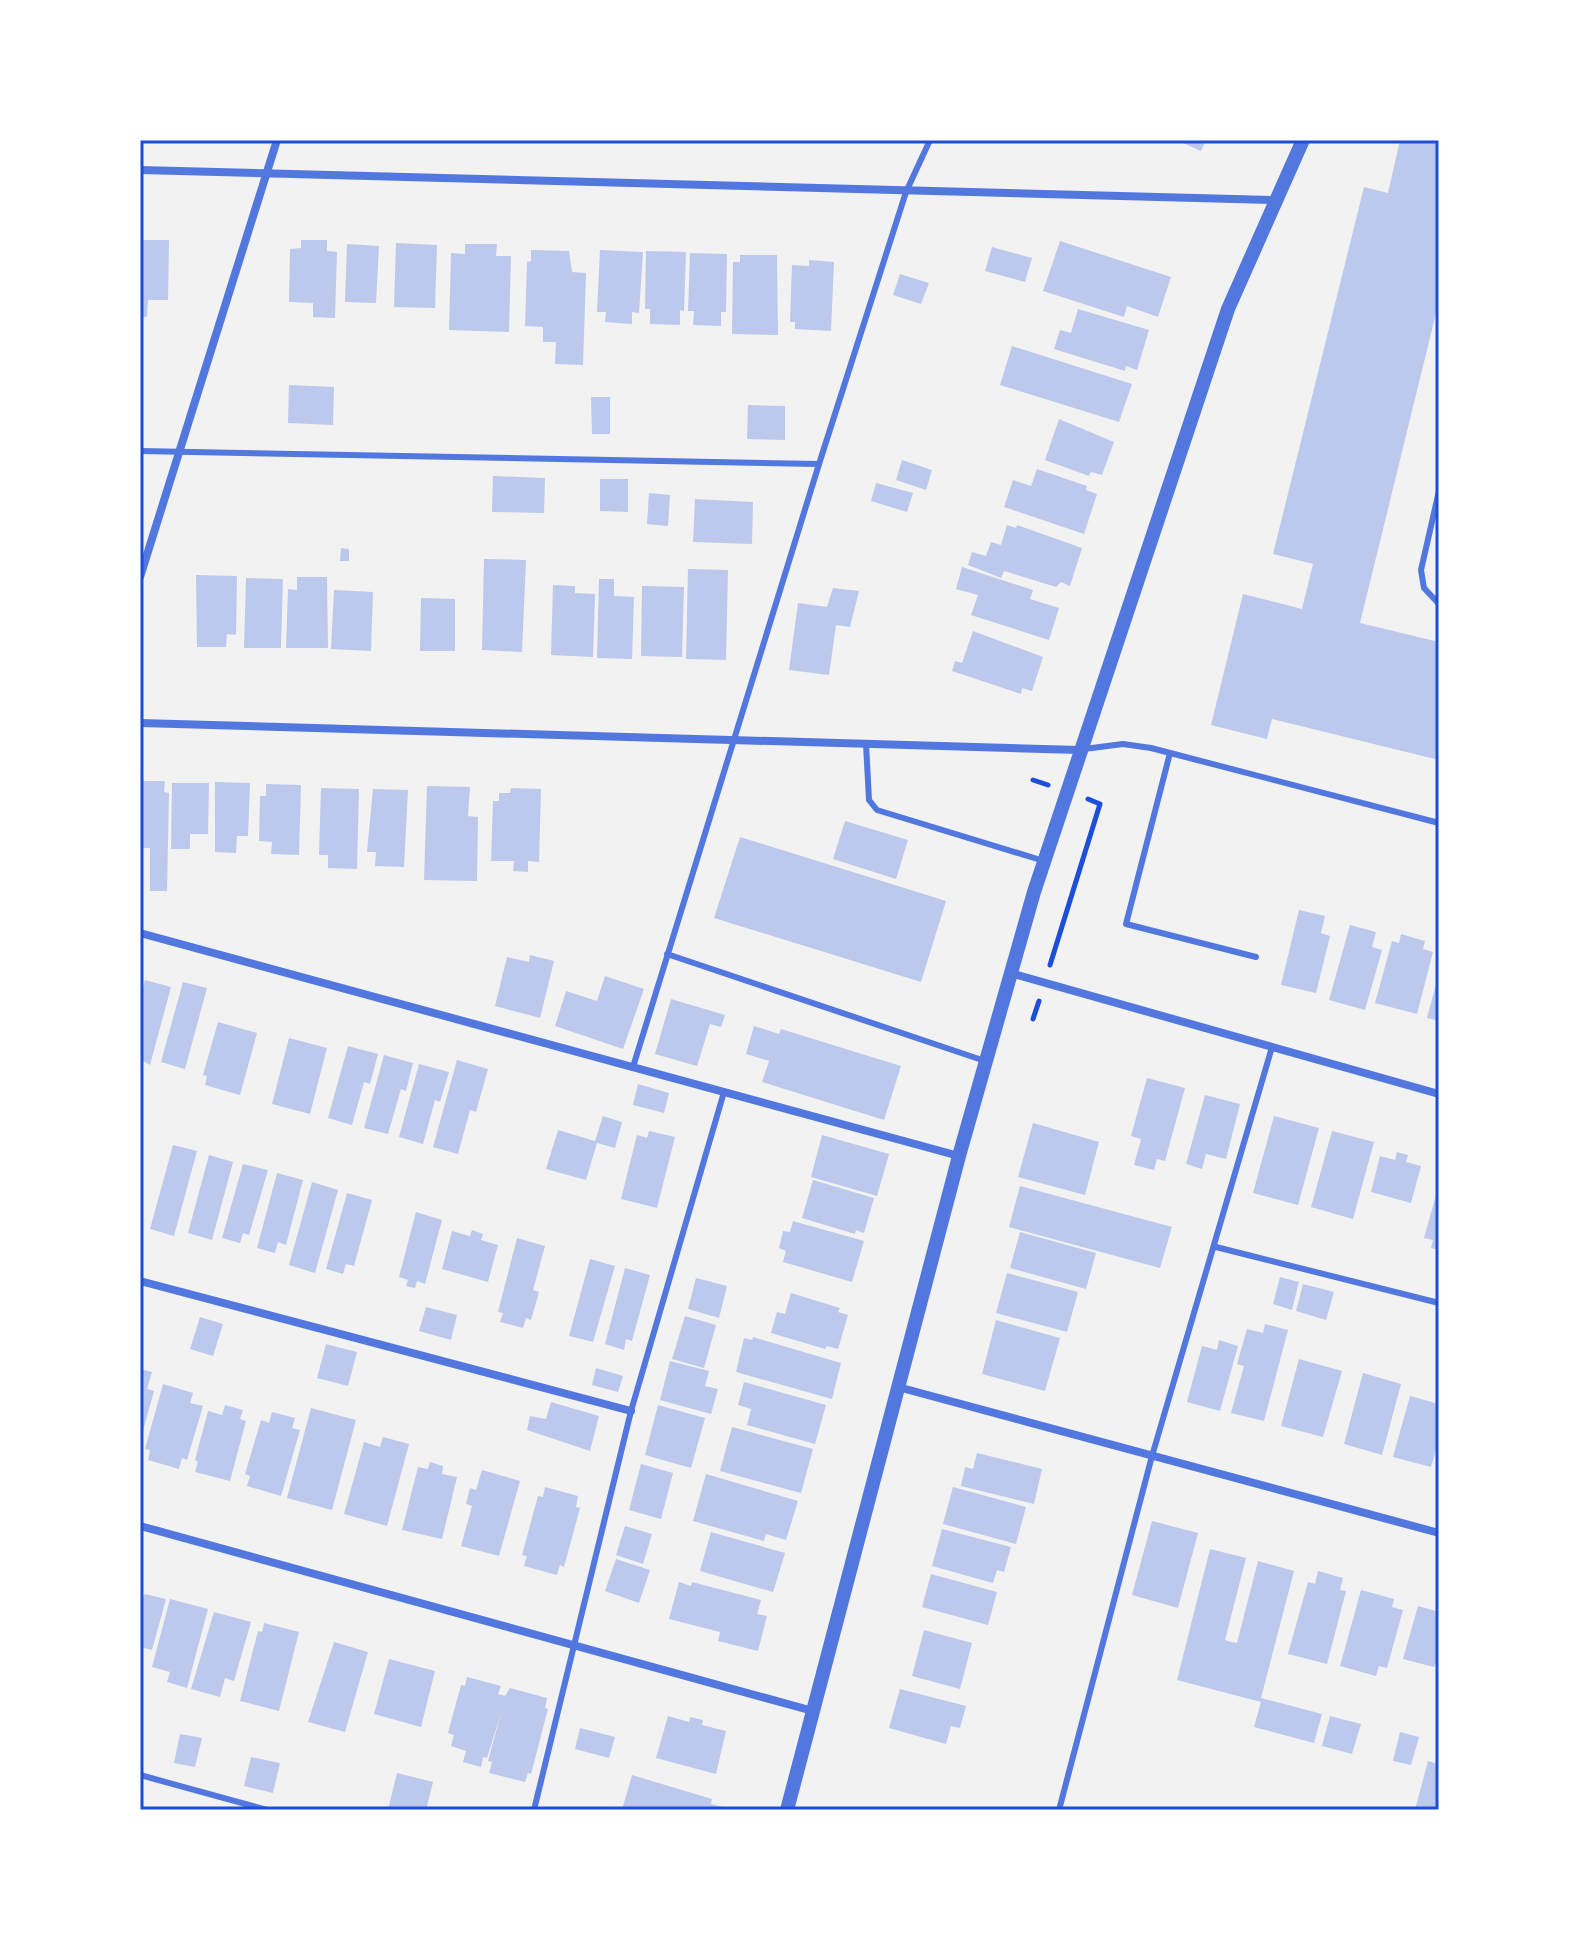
<svg xmlns="http://www.w3.org/2000/svg" width="1579" height="1950" viewBox="0 0 1579 1950" font-family="Lora,serif">
<style>
.building{fill:#bdc9ec}
.lines{fill:none;stroke-linecap:round;stroke-linejoin:round}
.path{stroke:#1d4ed8;stroke-width:5}
.service{stroke:#5277de;stroke-width:6}
.minor{stroke:#5277de;stroke-width:8}
.tertiary{stroke:#5277de;stroke-width:14}
.neatline{fill:none;stroke:#1d4ed8;stroke-width:3}
</style>
<rect width="100%" height="100%" fill="#f2f2f2"/>
<path class="building" d="M1176,140H1206L1201,151Z
M1400,140H1439V301L1360,623L1439,642V760L1272,719L1267,739L1211,725L1243,594L1302,609L1313,564L1273,554L1364,187L1388,193Z
M140,240H169L168,300H148L147,317H140Z
M301,240H327V251L337,252L335,318L313,317V303L289,302L290,249L301,248Z
M1060,241L1171,277L1158,317L1127,306L1124,317L1043,291Z
M396,243L437,245L435,308L394,307Z
M347,244L379,246L376,303L345,302Z
M465,244H497L496,256H511L509,332L449,330L451,253L465,254Z
M992,247L1032,258L1025,282L985,271Z
M531,250L569,251L572,272L586,273L583,365L555,364L556,342H543V327L525,326L527,262L531,261Z
M600,250L643,252L639,313L632,312V324L605,322L606,312H597Z
M646,251L686,252L684,311L680,310V325L650,324V309H645Z
M690,253L727,254L726,312H721V326L693,325L694,311H688Z
M740,255H777L778,335L732,334L733,262H740Z
M809,260L834,262L831,331L795,329V322H790L792,265L809,266Z
M900,274L929,283L921,304L893,295Z
M1078,309L1149,330L1137,370L1126,366L1125,371L1054,349L1060,330L1071,333Z
M1012,346L1132,384L1119,422L1000,385Z
M289,385L334,387L333,425L288,423Z
M591,397H610V434H592Z
M748,405L785,406V440L747,439Z
M1059,419L1114,442L1102,475L1091,472L1089,476L1045,460Z
M902,460L932,470L926,490L896,480Z
M1037,469L1087,486L1086,490L1097,494L1084,534L1004,507L1013,480L1031,486Z
M493,476L545,478L544,513L492,512Z
M600,479H628V512L600,511Z
M876,483L913,493L907,512L871,501Z
M649,493L670,495L668,526L647,524Z
M695,499L753,502L752,544L693,542Z
M1007,525L1016,528L1017,525L1082,548L1070,586L1061,582L1056,587L1004,571L1001,578L968,565L972,552L986,556L991,542L1001,545Z
M341,548L349,549V561H340Z
M484,559L526,560L522,652L482,650Z
M962,567L1033,590L1030,599L1059,608L1049,640L971,615L978,595L956,589Z
M688,569L728,570L726,660L686,659Z
M196,575L237,576L236,635L227,634L226,647H197Z
M297,577H327L328,648H286L288,589L297,590Z
M246,578L283,579L281,648H244Z
M599,579H614V596L634,597L632,659L597,658Z
M553,585L575,586V593L595,594L593,657L551,655Z
M642,586L684,587L682,657L641,656Z
M833,588L859,591L850,627L836,625L829,675L789,670L798,603L827,607Z
M334,590L373,592L371,651L331,649Z
M421,598L455,599V651H420Z
M973,631L1043,657L1032,691L1022,688L1021,694L952,671L955,661L962,663Z
M140,781H165L164,792L169,793L167,891H150V848H140Z
M215,782L250,783L248,836H237L236,853L215,852Z
M172,783H209L208,834H190V849H171Z
M266,784L301,785L299,855L271,854L272,842L259,841L260,796H266Z
M427,786L470,787L468,816L478,817L477,881L424,880Z
M321,788L359,789L357,869L328,868V855H319Z
M511,788L541,789L539,862L528,861V872L513,871L514,861H491L493,801H499V793H510Z
M373,789L408,790L404,867L375,866L376,852H367Z
M845,821L908,840L896,879L833,859Z
M740,837L946,901L921,982L714,918Z
M1299,910L1325,916L1321,933L1330,936L1316,993L1281,985Z
M1350,925L1376,932L1372,947L1382,950L1365,1010L1329,1000Z
M1401,934L1425,941L1423,949L1433,952L1417,1014L1375,1003L1392,941L1399,943Z
M530,955L554,961L540,1018L495,1006L507,957L529,962Z
M1439,973V1021L1427,1018Z
M605,976L644,989L623,1049L555,1026L566,991L597,1001Z
M145,980L171,987L150,1065L140,1059V998Z
M183,982L207,988L185,1069L161,1062Z
M671,999L725,1015L721,1027L710,1024L697,1066L655,1054Z
M218,1022L257,1033L240,1095L205,1085L207,1076L203,1075Z
M754,1026L779,1034L781,1029L901,1066L884,1120L762,1082L769,1061L746,1054Z
M289,1038L327,1048L310,1114L272,1104Z
M348,1046L378,1054L370,1084L364,1082L352,1125L328,1118Z
M384,1055L413,1063L406,1091L401,1089L388,1134L364,1128Z
M457,1060L488,1069L476,1112L470,1110L458,1154L433,1147Z
M419,1064L449,1072L440,1102L435,1100L423,1144L399,1137Z
M1147,1078L1185,1088L1165,1161L1157,1159L1154,1170L1134,1165L1141,1139L1131,1136Z
M638,1084L669,1093L664,1113L633,1105Z
M1205,1095L1240,1104L1226,1159L1206,1154L1202,1169L1186,1164Z
M603,1116L622,1122L615,1148L597,1143L586,1180L546,1169L558,1130L595,1141Z
M1274,1116L1319,1128L1298,1205L1253,1193Z
M1033,1123L1099,1142L1085,1195L1018,1177Z
M649,1131L675,1137L657,1208L621,1199L637,1135L647,1138Z
M1332,1131L1374,1142L1353,1219L1311,1207Z
M822,1135L889,1154L877,1196L811,1177Z
M173,1145L197,1151L174,1236L150,1229Z
M1397,1152L1408,1155L1406,1162L1421,1166L1411,1203L1371,1192L1380,1156L1395,1160Z
M209,1155L233,1162L212,1240L188,1233Z
M243,1164L268,1170L249,1235L243,1233L240,1243L222,1238Z
M277,1173L303,1180L286,1245L278,1242L275,1253L257,1248Z
M813,1180L874,1198L864,1233L856,1230L855,1234L802,1218Z
M312,1182L338,1190L315,1273L289,1265Z
M1020,1186L1172,1227L1160,1268L1009,1227Z
M1438,1188H1439V1250L1431,1248L1433,1240L1424,1238Z
M347,1193L372,1200L354,1266L346,1264L343,1274L326,1269Z
M416,1212L442,1220L425,1284L417,1281L415,1288L406,1286L408,1280L399,1277Z
M793,1221L864,1241L852,1282L783,1262L786,1251L779,1248L783,1231L790,1232Z
M472,1230L483,1234L481,1240L498,1245L488,1282L442,1269L452,1231L470,1236Z
M1020,1232L1096,1253L1086,1289L1010,1268Z
M517,1238L545,1246L533,1290L539,1292L531,1320L526,1318L523,1328L500,1322L503,1313L498,1312Z
M590,1259L615,1266L593,1342L569,1336Z
M625,1268L650,1275L632,1341L626,1339L624,1350L605,1344Z
M1007,1273L1078,1292L1067,1332L996,1313Z
M1280,1277L1299,1282L1292,1310L1273,1304Z
M696,1278L727,1286L719,1318L688,1309Z
M1303,1284L1334,1292L1326,1320L1296,1311Z
M791,1293L840,1308L838,1312L848,1315L838,1349L827,1346L825,1349L771,1333L777,1312L785,1314Z
M426,1307L457,1315L451,1340L419,1331Z
M685,1316L716,1325L704,1368L672,1359Z
M200,1317L223,1324L213,1356L190,1349Z
M996,1320L1060,1338L1045,1391L982,1374Z
M1265,1324L1288,1330L1264,1421L1231,1413L1244,1366L1237,1364L1247,1329L1263,1333Z
M753,1337L841,1363L832,1399L736,1372L744,1338L752,1340Z
M1219,1340L1238,1346L1220,1411L1187,1402L1202,1346L1217,1350Z
M326,1344L357,1352L348,1386L317,1378Z
M1299,1359L1342,1371L1323,1437L1281,1426Z
M670,1361L709,1371L705,1386L718,1389L711,1414L660,1400Z
M596,1368L623,1376L618,1392L592,1385Z
M140,1369L152,1372L147,1389L154,1391L141,1438Z
M1363,1373L1401,1384L1382,1455L1344,1444Z
M744,1382L826,1405L815,1444L747,1425L751,1409L738,1405Z
M163,1384L193,1393L190,1403L203,1406L187,1460L182,1458L179,1469L148,1460L150,1450L145,1449Z
M1410,1396L1439,1404V1440L1431,1467L1393,1457Z
M551,1402L599,1416L590,1451L527,1430L530,1416L546,1419Z
M225,1405L243,1410L240,1419L246,1421L230,1481L195,1472L198,1462L195,1460L208,1411L222,1415Z
M658,1405L705,1418L691,1468L645,1455Z
M311,1408L356,1420L332,1510L287,1498Z
M272,1412L295,1418L292,1428L300,1430L281,1496L247,1486L250,1476L245,1474L261,1420L269,1423Z
M732,1427L813,1449L801,1493L720,1471Z
M383,1437L409,1444L387,1526L344,1514L364,1442L380,1447Z
M977,1453L1042,1469L1034,1504L961,1486L965,1467L973,1469Z
M430,1462L443,1466L442,1474L457,1477L442,1539L402,1530L418,1467L428,1469Z
M641,1464L673,1473L661,1519L629,1510Z
M482,1470L520,1481L499,1556L461,1546L472,1506L466,1504L470,1488L476,1490Z
M706,1474L798,1501L786,1540L766,1534L764,1541L693,1521Z
M545,1487L578,1496L576,1507L580,1508L564,1567L560,1565L557,1575L524,1566L527,1556L522,1555L538,1496L543,1497Z
M953,1487L1026,1507L1016,1544L943,1524Z
M1152,1521L1198,1533L1178,1608L1132,1595Z
M625,1526L652,1534L643,1564L616,1555Z
M942,1529L1011,1547L1004,1572L997,1570L993,1583L932,1566Z
M711,1532L785,1553L773,1592L700,1571Z
M1210,1549L1246,1558L1225,1640L1231,1642L1237,1643L1258,1561L1294,1571L1261,1698L1322,1714L1314,1743L1254,1727L1261,1702L1177,1680Z
M616,1559L650,1570L639,1603L605,1591Z
M1318,1571L1343,1578L1340,1590L1346,1591L1327,1664L1288,1654L1308,1582L1315,1584Z
M931,1574L997,1592L988,1625L922,1607Z
M679,1582L691,1586L692,1582L761,1600L757,1614L767,1616L758,1651L718,1641L720,1632L669,1619Z
M1361,1590L1394,1599L1392,1607L1403,1610L1387,1668L1379,1666L1376,1676L1340,1666Z
M145,1594L166,1599L152,1650L140,1647V1600Z
M170,1599L208,1609L187,1688L167,1682L170,1672L152,1667Z
M1418,1606L1439,1612V1657L1434,1667L1403,1659Z
M214,1612L251,1622L234,1681L225,1678L220,1697L191,1689Z
M264,1623L299,1632L279,1711L240,1701L258,1631L262,1632Z
M924,1630L972,1643L960,1689L912,1676Z
M334,1642L368,1652L345,1732L308,1722Z
M389,1659L435,1671L421,1727L374,1714Z
M467,1677L501,1686L498,1694L505,1696L510,1688L547,1698L545,1708L548,1709L531,1774L528,1773L525,1782L489,1773L492,1762L488,1761L501,1713L487,1758L483,1757L481,1767L463,1762L466,1751L451,1746L454,1735L448,1733L461,1685L465,1686Z
M900,1689L966,1706L960,1728L951,1726L946,1744L889,1728Z
M668,1716L689,1722L690,1717L703,1720L702,1725L726,1731L716,1774L656,1758Z
M1330,1716L1361,1724L1352,1754L1322,1746Z
M580,1728L615,1737L609,1758L575,1749Z
M1400,1732L1419,1737L1411,1765L1393,1761Z
M180,1734L202,1738L195,1767L174,1763Z
M251,1757L280,1763L273,1793L244,1786Z
M1428,1761L1439,1764V1810H1415Z
M397,1773L433,1782L426,1810H388Z
M632,1775L712,1799L711,1804L723,1807L722,1810H622Z"/>
<g class="lines">
<path class="path" d="M1033,780L1048,785
M1050,965L1100,804L1088,799
M1033,1019L1039,1001"/>
<path class="service" d="M140,451L819,464
M1439,491L1421,570L1424,588L1439,604
M866,744L869,800L877,810L1044,861
M1084,749L1123,744L1151,748L1439,823
M1170,753L1126,924L1256,957
M667,954L985,1061
M633,1067L819,464L906,192L930,140
M1216,1247L1439,1303
M140,1775L267,1810
M534,1810L631,1411L724,1092
M1059,1810L1152,1456L1272,1047"/>
<path class="minor" d="M140,170L1275,200
M140,577L277,140
M140,723L1080,750
M140,933L959,1156
M1010,973L1439,1094
M140,1281L631,1411
M898,1387L1439,1533
M140,1526L813,1711"/>
<path class="tertiary" d="M787,1810L959,1156L1034,892L1228,309L1303,140"/>
</g>
<rect width="1579" height="1950" fill="none" stroke="#ffffff" stroke-width="284"/>
<rect x="142" y="142" width="1295" height="1666" class="neatline"/>
</svg>
